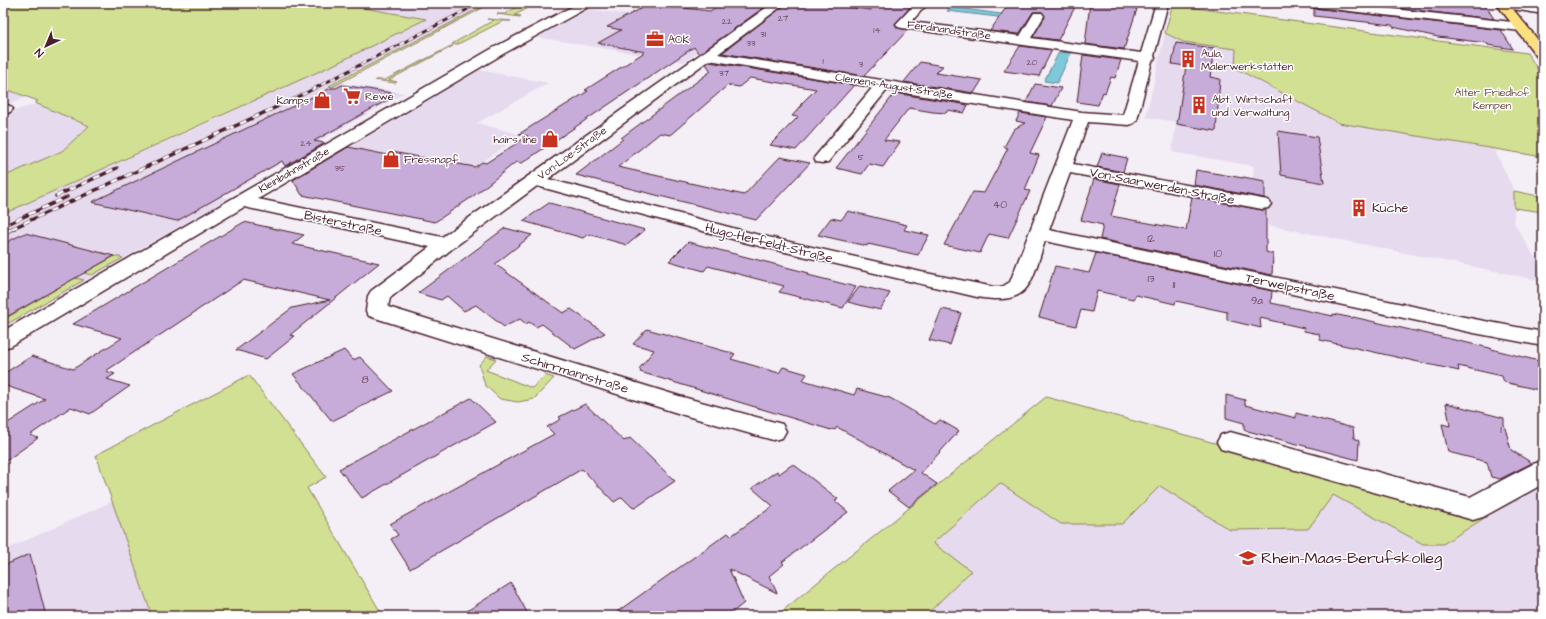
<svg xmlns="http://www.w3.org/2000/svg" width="1546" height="619" viewBox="0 0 1546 619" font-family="'Architects Daughter',sans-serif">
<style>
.built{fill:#e6daee}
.green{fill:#d1e093;stroke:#8e805f}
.water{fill:#7bc9d9;stroke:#678593}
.building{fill:#c7acd9;stroke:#4a1f2b}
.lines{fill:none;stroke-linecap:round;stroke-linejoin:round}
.minor-casing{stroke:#4a1f2b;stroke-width:3}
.major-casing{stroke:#4a1f2b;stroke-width:3}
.minor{fill:#fff;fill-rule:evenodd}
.major{fill:#fce080;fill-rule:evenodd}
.rail-far2-casing{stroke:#4a1f2b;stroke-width:3}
.rail-far1-casing{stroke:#4a1f2b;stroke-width:3.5}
.rail-casing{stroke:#4a1f2b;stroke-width:4.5}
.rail-far2{stroke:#fff;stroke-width:2;stroke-dasharray:5.5;stroke-linecap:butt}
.rail-far1{stroke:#fff;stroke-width:2.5;stroke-dasharray:7;stroke-linecap:butt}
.rail{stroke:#fff;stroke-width:3;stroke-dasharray:9;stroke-linecap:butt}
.labels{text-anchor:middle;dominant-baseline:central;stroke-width:3;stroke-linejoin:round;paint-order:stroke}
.far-number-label{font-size:9px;fill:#694256}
.far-street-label{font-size:11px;fill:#4a1f2b;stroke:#fff}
.far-poi-label{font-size:11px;fill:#4a1f2b;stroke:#fff;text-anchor:start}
.far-park-label{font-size:11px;fill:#6c4f45;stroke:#fff}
.number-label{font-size:11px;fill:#694256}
.street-label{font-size:13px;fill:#4a1f2b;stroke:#fff}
.poi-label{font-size:13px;fill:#4a1f2b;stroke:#fff;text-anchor:start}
.near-poi-label{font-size:16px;fill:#4a1f2b;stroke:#fff;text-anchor:start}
</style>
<rect width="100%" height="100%" fill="#f4eef7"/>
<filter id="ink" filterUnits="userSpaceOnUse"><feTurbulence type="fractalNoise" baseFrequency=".025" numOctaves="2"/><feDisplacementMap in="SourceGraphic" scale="8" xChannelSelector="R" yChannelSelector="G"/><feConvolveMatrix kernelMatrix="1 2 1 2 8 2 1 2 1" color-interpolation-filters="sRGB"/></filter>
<g filter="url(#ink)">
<path class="built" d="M335,3H489L337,82L404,93L221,196L229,198L3,327V214L208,123L425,19Z
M589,9L729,30L684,62L537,37Z
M1165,33L1183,42L1236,49L1235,68L1339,123L1494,149L1514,191V223L1543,271V281L1268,225L1266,181L1253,178L1254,166L1172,152L1176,122L1146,117Z
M479,70L548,83L477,123L521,135L469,171L392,152L388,154L349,148Z
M3,88L28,97L3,105Z
M37,104L89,126L62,151L3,177V114Z
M1000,483L1061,524H1122L1160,486L1230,530L1333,495L1423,544H1443L1541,484H1543V616H925L971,571L932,543Z
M113,501L152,616H3V551Z"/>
<path class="green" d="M3,3H335L426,19L331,66L3,214V177L62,151L89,126L35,103L38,101L3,88Z
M489,3H492L332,87L329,86Z
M524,3H538L515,15L521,16L520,17L497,14H505Z
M1173,3H1195V8L1527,53L1543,77V157L1339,123L1235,68L1236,49L1183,42L1165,33Z
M487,19L511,21H503L456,45L452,44L494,20Z
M451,46H453L389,80L397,82L395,83L375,80H385Z
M1514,191L1543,197V212L1514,208Z
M115,256L123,258L92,275L84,273Z
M75,278L84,280L9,323L3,322V320Z
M487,356L496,359L486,370L532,388L545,375L554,378L534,399L518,402L500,399L485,385L479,365Z
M249,375L326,477L307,488L383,616H152L96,455Z
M1046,397L1486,517L1443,544H1423L1333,495L1308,529L1230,530L1160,486L1122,524H1061L1000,483L933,543L971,571L925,616H776Z"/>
<path class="water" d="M950,7L1008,15L1006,18L947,11Z
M1059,52L1071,53L1057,83L1044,81Z"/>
<path class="building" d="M722,3H770L699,54L694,47L522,163L516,162L472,197L435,222L302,195L293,180L348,147L388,155L392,152L475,167L482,162L486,163L528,136L519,134L588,91L585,90L645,52L598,43L621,30L607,27L649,4L710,11Z
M787,3H818L871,10V3H914L895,24L898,28L908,30L864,76L722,53Z
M1009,3H1077L1058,40L1033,37L1045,17L1042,12H1033L1019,34L990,31Z
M1090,3H1136L1134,8L1137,9L1124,49L1085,44Z
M1352,3L1395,5L1394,3H1484L1494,19Z
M1314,8L1501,30L1513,49L1488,45L1487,43L1438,37L1393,27L1392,25L1314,16Z
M1176,43L1214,48L1210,77L1220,79L1216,131L1177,124L1186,66L1172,64Z
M1020,46L1052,50L1039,76L1004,71Z
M1083,55L1121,60L1115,78L1111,77L1105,93L1103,92L1098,105L1077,102Z
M709,62L854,85L796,150L770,145L798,117L792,116L802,105H800L816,89L750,78L739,87L728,85L670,135L660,133L618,167L744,195L780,157L810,163L756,220L576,175L623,139L621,138L711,71L706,64Z
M920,62L943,66L936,73L982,80L974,93L904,82Z
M1035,84L1061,88L1052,106L1026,102Z
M342,85L392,93L386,96L393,97L314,141L325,143L285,166L282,161L177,221L92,202L331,88H336Z
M895,93L968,105L964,113L948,110L946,113L933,112L909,108L884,140L900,142L883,167L869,164L862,174L836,168Z
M1020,113L1047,117L1030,153L1039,155L1025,190L1030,191L1008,238L989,234L980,253L944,245L973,192L984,193L1008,148L1004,147L1014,129L1025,123L1016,121Z
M1278,131L1317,137L1324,183L1281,175Z
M1102,153L1127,158L1123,172L1097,167Z
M1196,170L1243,178V177L1265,181V198L1194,185Z
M1094,179L1120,184L1111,216L1186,230L1192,197L1262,210H1266V252L1273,254L1272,275L1100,239L1103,225L1081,220Z
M549,203L557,205L645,230L627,245L588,234L583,238L523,221Z
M848,211L907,225L904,230L929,235L918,255L868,244L867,246L818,235L831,218L841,220Z
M244,222L304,235L292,244L379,263L290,335L295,336L266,359L236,350L292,308L330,300L243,280L106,371L115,374L107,379L130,386L90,414L71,407L30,435L38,438L3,463V426L45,399L3,385V374L32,356L73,369L122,338L73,324Z
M505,228L532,235L495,264L563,313L571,309L605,333L575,349L542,324L536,327L529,322L526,324L520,319L504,327L476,305L464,311L447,296L441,300L418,293Z
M25,233L114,256L3,319V244Z
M688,242L809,273L808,275L856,287L843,308L779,292L784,286L708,266L704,271L669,261Z
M1096,253L1272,291L1271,303L1333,316V314L1353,318V317L1490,348L1491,349L1543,362V391L1504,382L1502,376L1458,366L1459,371L1320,340L1319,334L1304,331V328L1260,318L1261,328L1227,320V312L1176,301L1175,304L1136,295L1133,299L1097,291L1092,312L1081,310L1076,326L1039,317L1055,266L1089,273Z
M860,286L890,293L880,310L848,302Z
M942,309L961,313L950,345L929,340Z
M647,329L735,354L731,359L779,373L783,367L807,374L803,380L854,395L857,389L890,398L935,424L940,420L959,431L921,473L937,484L909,507L888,491L914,470L837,427L835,430L832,429L831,430L640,372L641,370L639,369L654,350L633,344Z
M344,350L353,360L360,357L393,391L332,421L293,374Z
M1226,395L1245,400V405L1296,418V413L1353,428L1354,438L1359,441L1358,460L1244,430V423L1226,418Z
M471,398L496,422L362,498L339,469Z
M1446,403L1504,418V424L1511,450L1532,463L1500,479L1491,477L1487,462L1448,452L1442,424L1450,426Z
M585,404L624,441L630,438L675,481L635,508L632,507L622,497L614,502L582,469L410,569L391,539L398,535L390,524L554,434L547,427L561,419L559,417Z
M793,464L838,499L835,501L848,512L782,562L784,564L769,576L777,593L729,569L744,603L728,616H611L728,533L731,536L773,506L752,488L777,471L779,474Z
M30,554L46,616H3V566Z
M511,583L529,616H459Z"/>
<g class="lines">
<g class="minor-casing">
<path id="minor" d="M579,3H594L592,5L503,54L258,199L442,237L773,3H786L718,54L1082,112L1123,115L1139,61L902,28L898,27L896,24L916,3H928L911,22L1020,36L1034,13H1042L1044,16L1031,38L1141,53L1156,3H1168L1154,56L1155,58L1152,61L1137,120L1134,123L1129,125L1088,122L1073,164L1262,199L1268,200L1271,204L1268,208L1262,209L1070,173L1049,230L1474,319L1543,332V346L1474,333L1045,241C1030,285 1031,306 977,297L747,243L537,186L453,248L390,298L388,307L679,396L782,424L786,431L782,438L773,440L687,416L369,316L366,311L368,296L371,291L430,247L244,207L11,346L3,348V331L493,48ZM709,60L873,87L814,158L816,162L822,163L828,162L887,90L1073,120L1010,282L1002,287H994L921,272L755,234L548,179Z
M1301,3H1338L1521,23L1525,24L1527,27L1525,30L1521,31L1307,6L1303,5Z
M1500,3H1513L1543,8V14L1500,7L1498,5Z
M5,104L10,106L13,109L10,112L3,115V105Z
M1230,432L1470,497L1533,464L1543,461V484L1483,517L1473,520L1221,449L1217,442L1221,435Z"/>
</g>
<g class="major-casing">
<path id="major" d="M1496,3H1508L1543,46V59L1538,58Z"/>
</g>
<use href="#minor" class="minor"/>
<use href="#major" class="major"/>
<g class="rail-far2-casing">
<path id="rail-far2" d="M292,100L480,3"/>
</g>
<g class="rail-far1-casing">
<path id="rail-far1" d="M56,196L117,168
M3,226L67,197
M11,229L294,99"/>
</g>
<g class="rail-casing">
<path id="rail" d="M3,233L14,228"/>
</g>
<use href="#rail-far2" class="rail-far2"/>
<use href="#rail-far1" class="rail-far1"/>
<use href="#rail" class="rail"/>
</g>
</g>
<defs>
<g id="office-bare" transform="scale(1.38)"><path d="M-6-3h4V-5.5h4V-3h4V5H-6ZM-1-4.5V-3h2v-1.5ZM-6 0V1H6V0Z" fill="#c8321e" stroke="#fff" stroke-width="2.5" paint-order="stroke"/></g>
<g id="building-bare" transform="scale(1.38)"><path d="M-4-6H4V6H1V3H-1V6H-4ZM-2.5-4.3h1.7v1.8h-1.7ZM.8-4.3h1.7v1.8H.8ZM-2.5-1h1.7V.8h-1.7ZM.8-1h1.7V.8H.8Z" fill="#c8321e" stroke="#fff" stroke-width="2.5" paint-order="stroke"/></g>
<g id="supermarket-bare" transform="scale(1.38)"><path d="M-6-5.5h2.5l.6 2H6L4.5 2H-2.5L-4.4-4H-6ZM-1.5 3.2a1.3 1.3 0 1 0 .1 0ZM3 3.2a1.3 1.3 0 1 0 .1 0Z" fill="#c8321e" stroke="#fff" stroke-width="2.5" paint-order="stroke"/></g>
<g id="shop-bare" transform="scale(1.38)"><path d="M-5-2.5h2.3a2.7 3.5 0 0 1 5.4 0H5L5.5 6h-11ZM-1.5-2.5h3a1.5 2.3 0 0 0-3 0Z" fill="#c8321e" stroke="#fff" stroke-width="2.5" paint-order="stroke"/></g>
<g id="school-bare" transform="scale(1.38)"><path d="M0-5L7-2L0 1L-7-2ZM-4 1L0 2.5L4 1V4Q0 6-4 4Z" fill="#c8321e" stroke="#fff" stroke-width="2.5" paint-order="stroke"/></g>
</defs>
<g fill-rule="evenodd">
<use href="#office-bare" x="655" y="39"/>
<use href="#building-bare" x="1188" y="59"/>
<use href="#supermarket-bare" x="352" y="96"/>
<use href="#shop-bare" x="322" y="100"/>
<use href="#building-bare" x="1199" y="105"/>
<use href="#shop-bare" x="550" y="139"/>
<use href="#shop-bare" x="391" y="159"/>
<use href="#building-bare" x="1359" y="208"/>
<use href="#school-bare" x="1248" y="558"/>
</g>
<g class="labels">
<g class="far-number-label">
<text x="783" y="18">27</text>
<text x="727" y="21">22</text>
<text x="877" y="30">14</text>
<text x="763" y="34">31</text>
<text x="751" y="43">33</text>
<text x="823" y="61">1</text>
<text x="1032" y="62">20</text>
<text x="861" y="64">3</text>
<text x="724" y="73">37</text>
<text x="306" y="143">24</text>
<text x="861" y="157">5</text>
<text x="340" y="168">35</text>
</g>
<g class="far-street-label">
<text transform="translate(949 30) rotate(8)">Ferdinandstraße</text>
<text transform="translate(894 86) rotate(9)">Clemens-August-Straße</text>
<text transform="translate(572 153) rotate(-36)">Von-Loe-Straße</text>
<text transform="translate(294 170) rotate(-30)">Kleinbahnstraße</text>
</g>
<g class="far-poi-label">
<text x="668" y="39">AOK</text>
<text x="1201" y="53">Aula,<tspan x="1201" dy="13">Malerwerkstätten</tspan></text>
<text x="365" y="96">Rewe</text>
<text x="1212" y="99">Abt. Wirtschaft<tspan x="1212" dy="13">und Verwaltung</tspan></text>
<text x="309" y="100" text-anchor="end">Kamps</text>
<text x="537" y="139" text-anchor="end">hairs line</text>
<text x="404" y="159">Fressnapf</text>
</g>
<g class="far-park-label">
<text x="1492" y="92">Alter Friedhof<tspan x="1492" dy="13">Kempen</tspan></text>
</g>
<g class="number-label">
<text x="1000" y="204">40</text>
<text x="1151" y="238">12</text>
<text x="1218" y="253">10</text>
<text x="1151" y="278">13</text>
<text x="1174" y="284">11</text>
<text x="1257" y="300">9a</text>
<text x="365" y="379">8</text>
<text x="1501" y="429">1</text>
</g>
<g class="street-label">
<text transform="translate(1162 186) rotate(11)">Von-Saarwerden-Straße</text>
<text transform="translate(343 223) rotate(12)">Bisterstraße</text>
<text transform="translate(769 243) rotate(14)">Hugo-Herfeldt-Straße</text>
<text transform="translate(1290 287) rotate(12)">Terwelpstraße</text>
<text transform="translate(575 373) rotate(17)">Schirrmannstraße</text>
</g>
<g class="poi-label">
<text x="1372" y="208">Küche</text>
</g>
<g class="near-poi-label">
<text x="1261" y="558">Rhein-Maas-Berufskolleg</text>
</g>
</g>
<rect width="1546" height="619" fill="none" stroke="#fff" stroke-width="16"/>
<rect x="8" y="8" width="1530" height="603" fill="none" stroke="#4a1f2b" stroke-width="1.5" filter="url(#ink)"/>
<g transform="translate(46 46) rotate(224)" stroke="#ffffff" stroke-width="3" paint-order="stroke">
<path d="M0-3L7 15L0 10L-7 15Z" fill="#4a1f2b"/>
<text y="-6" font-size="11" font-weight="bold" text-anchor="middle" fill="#4a1f2b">N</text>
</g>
</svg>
